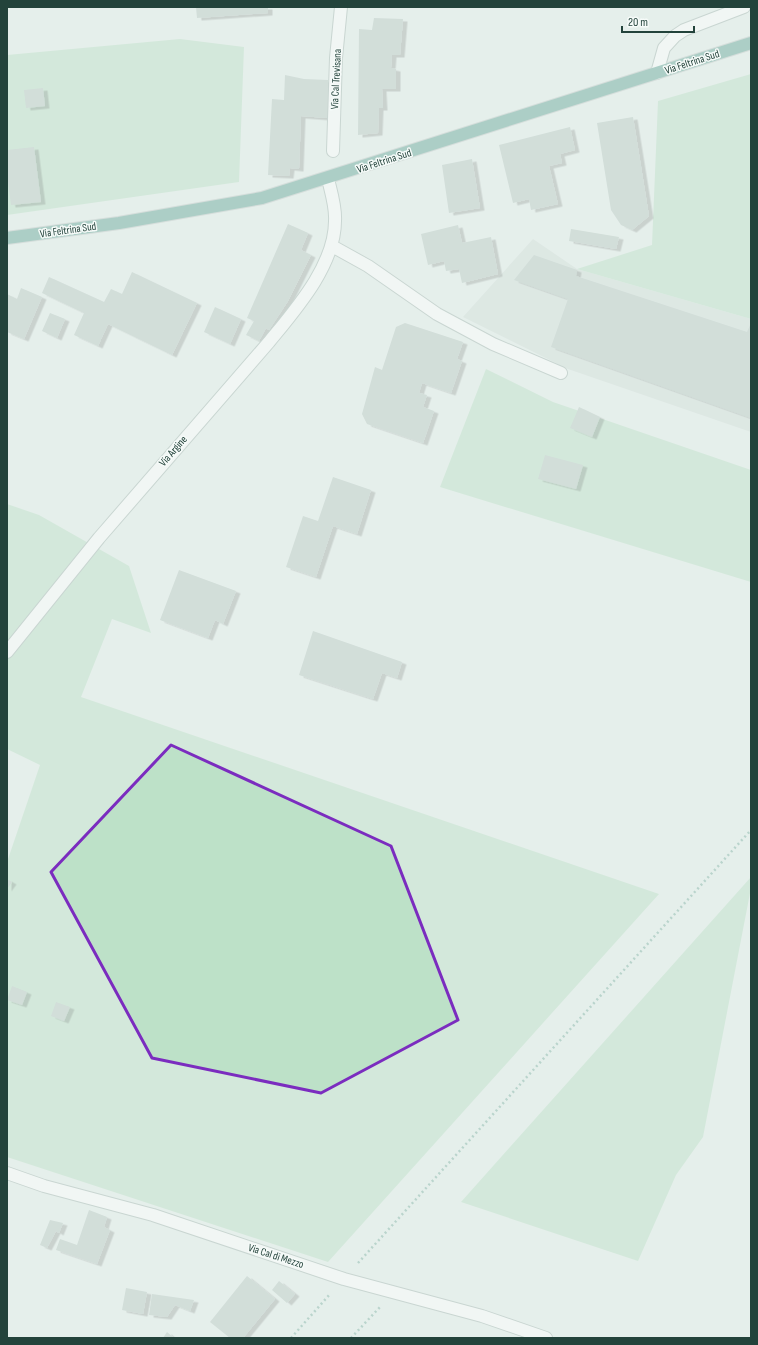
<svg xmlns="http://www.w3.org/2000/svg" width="758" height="1345" viewBox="0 0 758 1345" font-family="'Sofia Sans Condensed',sans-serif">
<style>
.built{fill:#d3dfda}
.green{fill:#bde1c8}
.building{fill:#bacac4;filter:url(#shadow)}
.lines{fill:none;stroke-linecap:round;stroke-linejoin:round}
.minor-casing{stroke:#a7b8b3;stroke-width:14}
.major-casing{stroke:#c1cac8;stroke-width:14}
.path{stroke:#84b4a7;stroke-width:2.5;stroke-dasharray:2 3;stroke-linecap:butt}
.minor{stroke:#fff;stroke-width:12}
.major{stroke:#67a79a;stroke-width:12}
.marked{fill:none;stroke:#7b2cbf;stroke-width:3;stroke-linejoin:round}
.labels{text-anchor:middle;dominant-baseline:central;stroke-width:3;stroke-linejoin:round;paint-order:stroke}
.street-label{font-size:11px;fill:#23433b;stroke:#f6fbf9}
</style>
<defs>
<filter id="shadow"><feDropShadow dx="4.5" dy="2.5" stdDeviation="0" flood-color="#0004"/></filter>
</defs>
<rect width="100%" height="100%" fill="#e5efeb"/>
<path class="built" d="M533,239L577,269L751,319V432L568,369L463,317Z"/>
<path class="green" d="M180,39L244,47L239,182L7,215V55Z
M751,74V319L577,269L652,245L658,101Z
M486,369L553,402L751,470V582L440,487Z
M7,504L39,515L129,566L151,633L112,619L81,697L659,894L328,1262L7,1157V862L40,765L7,749Z
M751,877V888L703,1137L676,1175L638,1261L461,1202Z"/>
<path class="building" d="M196,7H268V13L197,18Z
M374,18L403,19L400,55H392L391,68L396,69V89H382L383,108H379L378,133L358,135L359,29L372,30Z
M285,75L304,79L328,80L327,118L301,116L299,169L290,168L289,176L268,175L272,99L284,100Z
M43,88L45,106L26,108L24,90Z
M633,117L649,216L632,230L621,225L611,210L597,123Z
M570,127L575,150L560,154L562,163L549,166L558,204L531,210L529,199L513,203L499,145Z
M34,147L41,202L11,205L7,174V150Z
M472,159L480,208L449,213L442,165Z
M288,224L308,233L301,250L311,255L288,301L269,330L266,328L259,341L246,335L254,321L247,318Z
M458,225L462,243L491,237L498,274L462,283L459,269L446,271L444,261L428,265L421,234Z
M571,229L619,237L616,249L569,241Z
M534,255L577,270L576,276L747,332L751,323V418L551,347L568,299L514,280Z
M132,272L197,303L172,355L108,324L98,346L74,335L84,313L42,293L49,277L104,302L111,289L122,294Z
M21,288L42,297L24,339L7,332V294L17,299Z
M215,307L241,319L230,344L204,332Z
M50,313L65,319L57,338L42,331Z
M405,323L463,342L457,359L462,361L451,393L422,383L419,393L427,395L423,407L434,411L423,443L367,424L362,414L375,367L382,370L396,327Z
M579,407L600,417L592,437L570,428Z
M545,455L583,465L576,489L538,479Z
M333,477L371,490L357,534L333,526L316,577L286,567L303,516L318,521Z
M179,570L236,591L223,624L215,620L208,638L160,620Z
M313,631L402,662L397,678L382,673L373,699L299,675Z
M7,879L12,882L7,889Z
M12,986L27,992L22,1005L7,1000Z
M56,1002L70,1007L64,1021L51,1016Z
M89,1210L107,1217L104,1227L110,1230L97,1264L56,1250L60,1239L77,1245Z
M50,1220L63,1223L59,1233L56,1231L47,1248L40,1245Z
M247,1276L275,1299L243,1338H230L210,1322Z
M279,1281L295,1294L287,1303L272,1290Z
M126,1288L147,1292L143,1314L122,1310Z
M152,1294L194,1300L190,1311L175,1305L167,1317L149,1315Z
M167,1332L174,1338H163Z"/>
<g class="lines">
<g class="minor-casing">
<path id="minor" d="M657,73L664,48L675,36L684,30L744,7
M333,151L336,58L341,7
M332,246L368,266L437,314L493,344L561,373
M7,652L99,538L269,342C296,309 335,265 335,221C336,207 331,192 328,179
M7,1173L44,1186L153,1215L344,1279L482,1316L546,1338"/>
</g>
<g class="major-casing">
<path id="major" d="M7,238L119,223L262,198L751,43"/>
</g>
<path class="path" d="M358,1263L751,830
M291,1338L330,1294
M351,1338L380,1307"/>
<use href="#minor" class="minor"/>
<use href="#major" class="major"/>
</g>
<path d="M0 0H758V1345H0ZM171,745L391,846L458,1020L321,1093L152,1058L51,872Z" fill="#e5efeb" fill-opacity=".55" fill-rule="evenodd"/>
<path class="marked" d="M171,745L391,846L458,1020L321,1093L152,1058L51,872Z"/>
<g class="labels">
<g class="street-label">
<text transform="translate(692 62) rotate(-18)">Via Feltrina Sud</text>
<text transform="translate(336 79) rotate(-87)">Via Cal Trevisana</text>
<text transform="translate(384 161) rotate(-18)">Via Feltrina Sud</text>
<text transform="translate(68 230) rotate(-8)">Via Feltrina Sud</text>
<text transform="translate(173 451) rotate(-49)">Via Argine</text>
<text transform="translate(276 1256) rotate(18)">Via Cal di Mezzo</text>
</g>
</g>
<rect width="758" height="1345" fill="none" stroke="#23433b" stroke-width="16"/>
<path d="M622 26v6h72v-6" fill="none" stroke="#23433b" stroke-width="2"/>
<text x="628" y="26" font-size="12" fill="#23433b" stroke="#f6fbf9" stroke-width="3" paint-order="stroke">20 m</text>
</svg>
